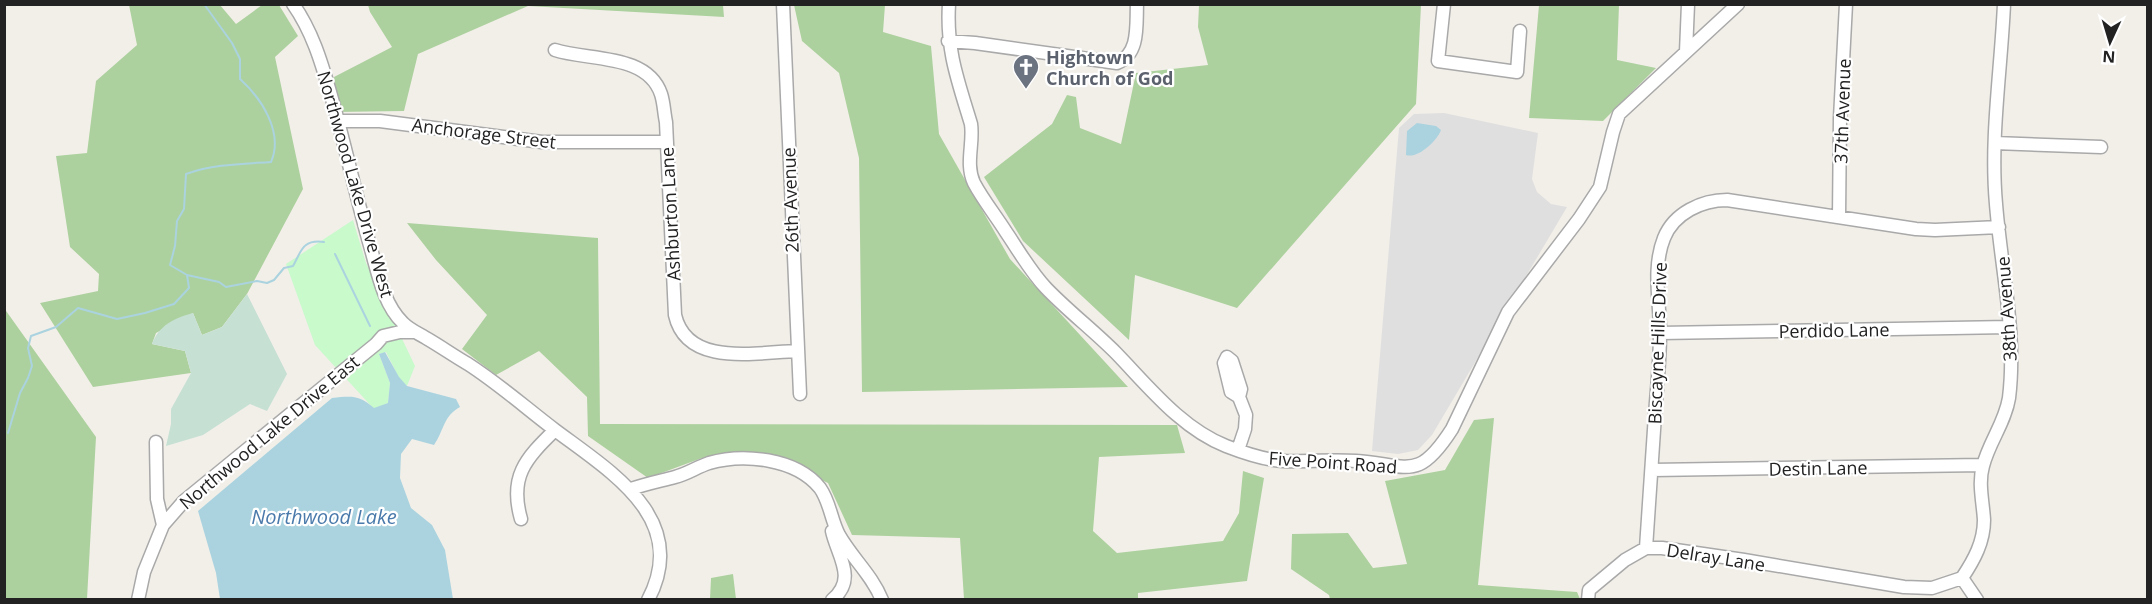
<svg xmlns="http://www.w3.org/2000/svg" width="2152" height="604" viewBox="0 0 2152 604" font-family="'Open Sans',sans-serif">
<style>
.residential{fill:#e0dfdf}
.forest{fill:#add19e}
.wetland{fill:#c6e0d4}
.park{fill:#c8facc}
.water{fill:#aad3df}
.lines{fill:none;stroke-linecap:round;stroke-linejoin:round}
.stream{stroke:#aad3df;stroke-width:2}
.minor-casing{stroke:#a9a9a9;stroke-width:15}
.minor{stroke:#fff;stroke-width:12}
.labels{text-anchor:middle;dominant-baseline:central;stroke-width:4.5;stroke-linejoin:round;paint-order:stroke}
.worship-label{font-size:18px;font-weight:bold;fill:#5b616d;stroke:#fff;text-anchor:start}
.street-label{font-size:18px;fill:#222;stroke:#fff}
.water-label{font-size:20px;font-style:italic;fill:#4a7aab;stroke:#fff}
</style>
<rect width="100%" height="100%" fill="#f2efe9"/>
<path class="residential" d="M1444,113L1538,133L1532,179L1537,192L1551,204L1567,207L1432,435L1418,450L1398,454L1372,451L1399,128L1414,114Z"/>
<path class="forest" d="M129,5H220L236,24L262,5H279L298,36L275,57L303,189L247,294L222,327L202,335L193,313L156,333L152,344L185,351L191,373L93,387L40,303L98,291L99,274L70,247L56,156L87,153L96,81L137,45Z
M368,5H723L724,17L528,6L418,54L404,111L336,112L334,77L392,47L370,12Z
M794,5H885L883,32L931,46L939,134L1010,259L1128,387L862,392L859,158L839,73L802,41Z
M1199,5H1421L1416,104L1237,308L1135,275L1129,340L1023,241L984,177L1052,124L1067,95L1076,97L1080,128L1121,144L1136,73L1208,65L1198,27Z
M1539,5H1619L1617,60L1656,68L1603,121L1529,118Z
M407,223L598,238L600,424L1177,425L1185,453L1099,457L1093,531L1117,553L1223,541L1239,513L1243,471L1264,478L1247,581L1138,593V599H964L960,538L852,535L828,483L766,454L702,458L648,478L588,436L587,397L539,351L496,375L462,349L487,315L436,260Z
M4,308L96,437L87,599H5Z
M1494,418L1478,585L1577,592L1580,599H1330L1329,595L1291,569L1292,534L1348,533L1373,568L1407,564L1385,481L1445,470L1474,420Z
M733,574L736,599H710L711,578Z"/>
<path class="wetland" d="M247,294L287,374L267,411L250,404L203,435L166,446L171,424V409L191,373L185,351L152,344C159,325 175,318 193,313L202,335L222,327Z"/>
<path class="park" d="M353,220L366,263L415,366L407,386L399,378L386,352L379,354L390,383L388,403L374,409L315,345L286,264Z"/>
<path class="water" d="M1417,123L1436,126L1441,130C1437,141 1418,159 1406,155L1407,131Z
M385,352L399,377L407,386L456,399L460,407C443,416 444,431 434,445L412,439L401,454L400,478L411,508L432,525L445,550L453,599H220L216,573L198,511L332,398C352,396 359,395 374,408L388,403L390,383L379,354Z"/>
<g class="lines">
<path class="stream" d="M204,4L232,43L240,59V79C261,98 284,132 271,162C242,164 214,164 186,174L184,209L177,221L175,246L170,265L187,275L219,282L226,287L257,281L267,283L274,280L284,268L293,266C301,252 302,239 324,242
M335,254L370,326
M8,433L20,393L28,378L32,366L28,348L31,336L56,327L78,308L117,319L145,313L174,304L189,288L187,275"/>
<g class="minor-casing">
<path id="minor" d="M293,4C312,31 321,61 330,92C345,144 356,197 371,249C378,274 384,305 403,323C410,330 418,333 426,338C440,346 454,356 468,364C499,384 526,408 555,430C611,472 691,519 648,600
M783,4L800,394
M949,4C946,50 958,81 971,124C974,143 965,164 974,183C983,200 996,216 1006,232C1019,251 1030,271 1046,288C1068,311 1093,330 1116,353C1149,387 1181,428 1226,446C1244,453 1264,460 1283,461C1307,462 1332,459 1356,461C1409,465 1418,482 1452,429L1508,312L1579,219L1600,187L1613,132L1619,114L1738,4
M1444,4L1438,61L1517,72L1520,31
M948,41L975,43L1117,63C1140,54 1136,25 1137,4
M555,50C588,61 647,53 661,94C664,103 664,113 666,122L675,315C687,368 758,352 797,351
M1686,52L1688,4
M338,121H380L542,142H666
M1995,143L2101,147
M1839,217L1840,118L1846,4
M1660,333L2009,327
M156,442L157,499L163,525
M1238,450L1245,429L1246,415L1239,397L1241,389L1232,361L1227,357L1224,363L1231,392L1239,397
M1652,470L1983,465
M631,489C645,484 660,481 675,477C687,474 697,467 709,463C743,453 796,458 820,488C830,502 831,520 839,535C852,558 872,575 882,600
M521,519C509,477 525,459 555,430
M1646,548C1649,504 1652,459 1655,415C1657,388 1660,360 1660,333C1660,301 1652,268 1664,238C1674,213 1702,200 1727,200L1916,229L1935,230L1999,227
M1962,578C1974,560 1984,542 1984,520C1983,502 1978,483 1983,466C1989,442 2005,423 2009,398C2017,334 2001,268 1996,204C1990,138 2001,71 2004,4
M1962,578L1977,600
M138,600L144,572L163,525L184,501L338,375L376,344L383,336L400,332H415
M832,600C858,579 837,555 832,531
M1588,600L1589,590L1625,560L1646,548H1662L1744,560L1904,587L1932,588L1962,578"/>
</g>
<use href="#minor" class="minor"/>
</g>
<defs>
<g id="church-pin" transform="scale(1.35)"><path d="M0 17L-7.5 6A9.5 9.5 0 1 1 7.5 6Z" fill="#6b7280" stroke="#fff"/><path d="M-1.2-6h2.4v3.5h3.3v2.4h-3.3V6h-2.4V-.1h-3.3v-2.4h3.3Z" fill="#fff"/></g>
</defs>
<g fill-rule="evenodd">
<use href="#church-pin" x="1026" y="67"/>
</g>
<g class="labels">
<g class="worship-label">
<text x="1046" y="57">Hightown<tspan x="1046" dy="21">Church of God</tspan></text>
</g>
<g class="street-label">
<text transform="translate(1842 111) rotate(-88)">37th Avenue</text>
<text transform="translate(484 133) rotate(7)">Anchorage Street</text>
<text transform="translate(356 184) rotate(74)">Northwood Lake Drive West</text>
<text transform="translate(790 200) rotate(-92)">26th Avenue</text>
<text transform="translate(670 214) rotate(-93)">Ashburton Lane</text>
<text transform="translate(2006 309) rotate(-94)">38th Avenue</text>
<text transform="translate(1834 330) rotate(-1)">Perdido Lane</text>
<text transform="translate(1657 343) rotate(-88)">Biscayne Hills Drive</text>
<text transform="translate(269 432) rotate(-40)">Northwood Lake Drive East</text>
<text transform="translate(1333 462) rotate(4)">Five Point Road</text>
<text transform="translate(1818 468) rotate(-1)">Destin Lane</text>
<text transform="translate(1716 557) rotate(9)">Delray Lane</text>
</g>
<g class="water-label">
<text x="324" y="516">Northwood Lake</text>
</g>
</g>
<rect width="2152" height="604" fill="none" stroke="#222222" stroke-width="12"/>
<g transform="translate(2110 42) rotate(184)" stroke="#ffffff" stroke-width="4.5" paint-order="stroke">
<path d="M0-4.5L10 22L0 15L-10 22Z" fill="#222222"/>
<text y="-9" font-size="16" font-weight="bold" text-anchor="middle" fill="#222222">N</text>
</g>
</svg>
